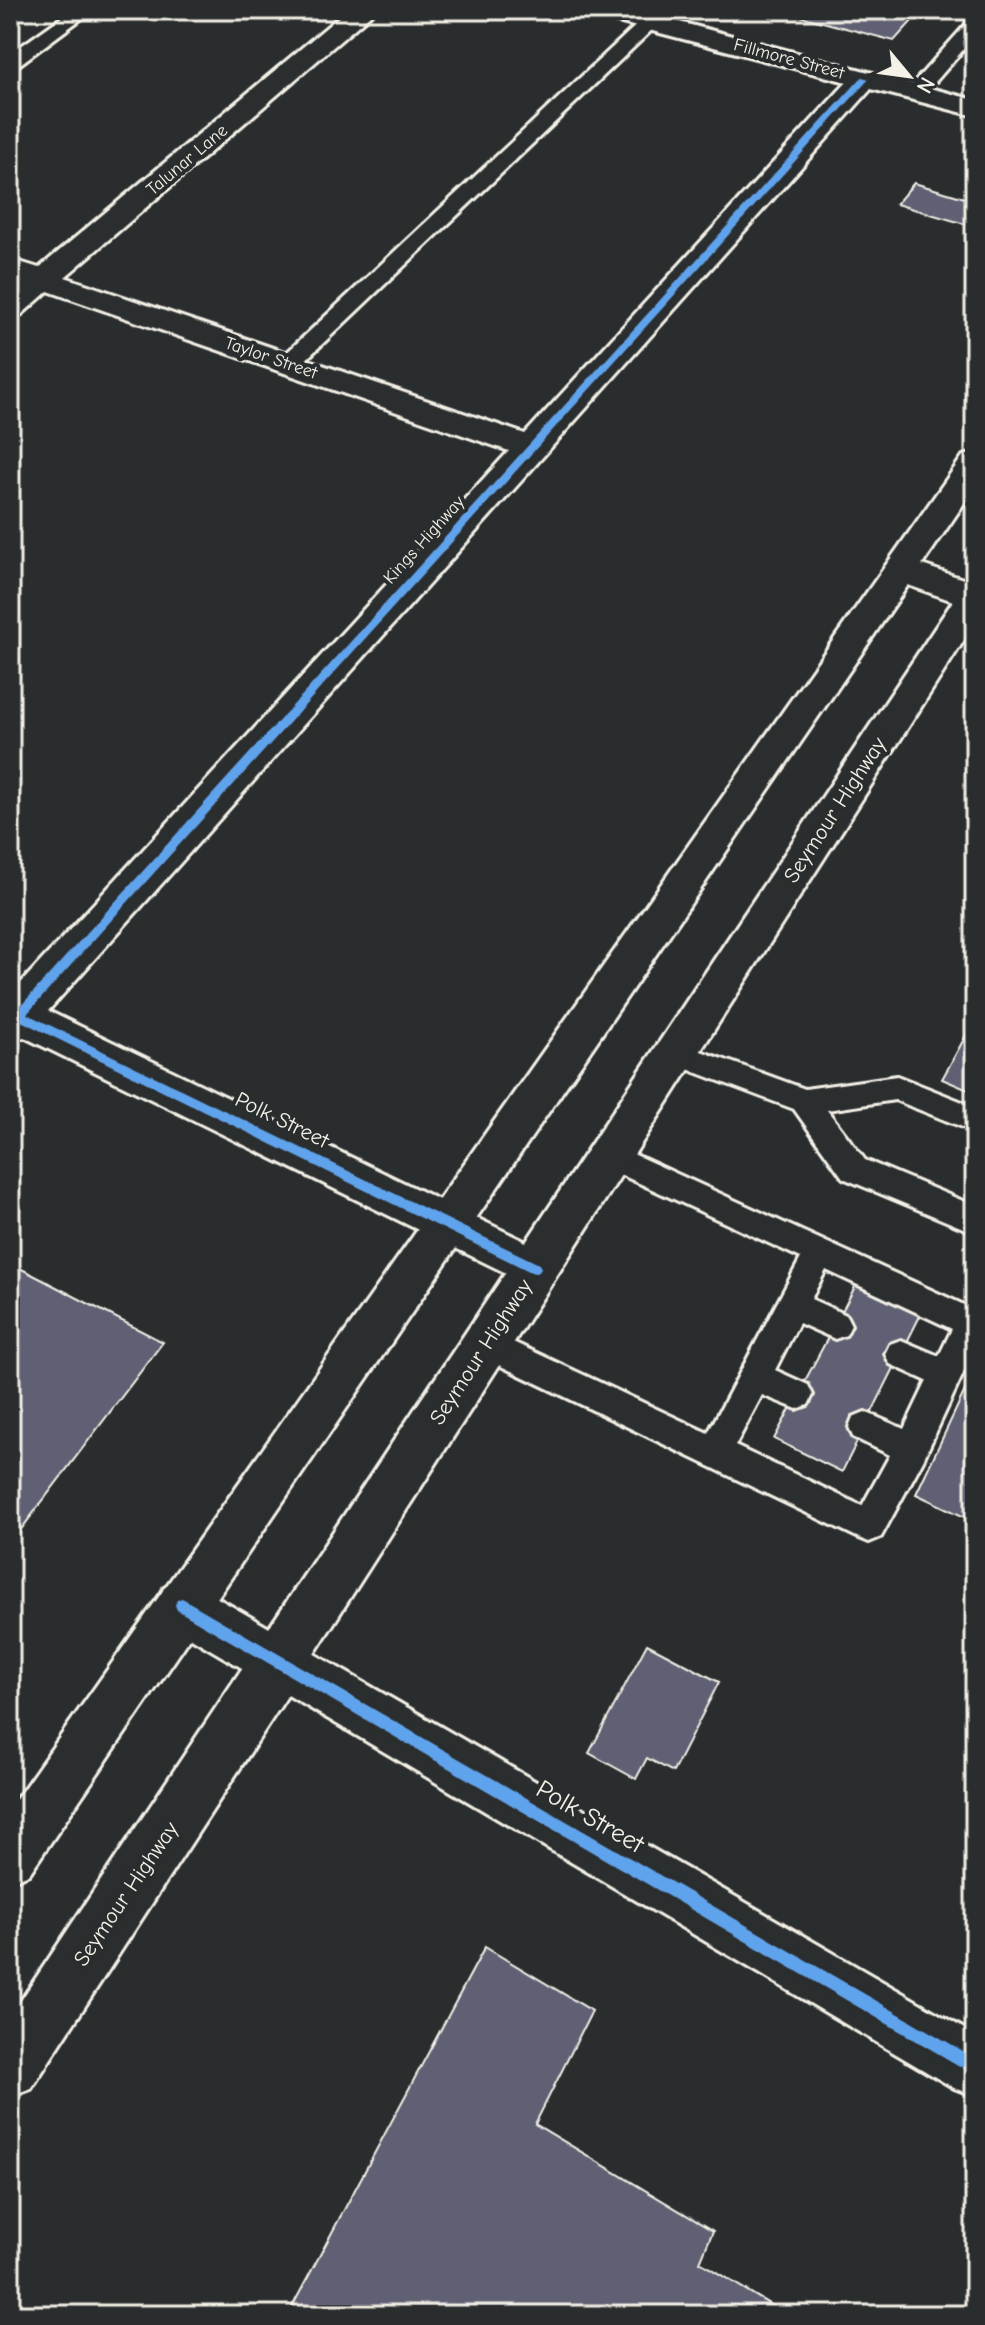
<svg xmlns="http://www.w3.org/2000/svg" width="985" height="2325" viewBox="0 0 985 2325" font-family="'Comic Neue',sans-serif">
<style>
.building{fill:#5e6173;stroke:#f4f1e8;stroke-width:2}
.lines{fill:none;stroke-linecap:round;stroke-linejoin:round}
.lane-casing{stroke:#f4f1e8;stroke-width:6}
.street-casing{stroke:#f4f1e8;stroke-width:6}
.primary-casing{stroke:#f4f1e8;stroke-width:6}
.lane{fill:#2a2d2e;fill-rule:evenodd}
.street{fill:#2a2d2e;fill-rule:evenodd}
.primary{fill:#2a2d2e;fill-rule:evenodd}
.cycleway-casing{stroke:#2a2d2e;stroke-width:5}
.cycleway{fill:#60a3ed;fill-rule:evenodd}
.labels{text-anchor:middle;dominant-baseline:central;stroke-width:8;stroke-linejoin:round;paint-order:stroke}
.far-street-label{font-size:18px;fill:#f4f1e8;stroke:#2a2d2e}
.street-label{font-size:22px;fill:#f4f1e8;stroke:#2a2d2e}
.near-street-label{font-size:26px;fill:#f4f1e8;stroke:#2a2d2e}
</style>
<rect width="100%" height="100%" fill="#2a2d2e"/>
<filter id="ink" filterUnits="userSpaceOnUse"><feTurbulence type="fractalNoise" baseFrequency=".0125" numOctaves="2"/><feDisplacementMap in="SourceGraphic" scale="16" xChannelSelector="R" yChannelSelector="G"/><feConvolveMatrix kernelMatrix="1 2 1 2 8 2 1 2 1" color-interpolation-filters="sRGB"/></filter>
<g filter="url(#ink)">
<path class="building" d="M795,10H922L894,41L792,14Z
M914,183L975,201V227L896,204Z
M975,1019V1093L942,1079Z
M10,1263L163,1342L10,1544Z
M857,1283L922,1312L842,1472L774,1439Z
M967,1386L975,1390V1522L916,1494Z
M647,1644L719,1682L673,1772L647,1758L636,1779L589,1753Z
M485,1947L592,2011L535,2124L713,2231L700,2262L787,2315H305L292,2307Z"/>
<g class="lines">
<g class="lane-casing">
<path id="lane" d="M72,10H93L16,67L10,68V54Z
M650,17L656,18L659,22L656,26L296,369H280L277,364L280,359L644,18Z
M975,20V36L923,96H909L907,92L909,88L969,21Z
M676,1042L805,1089L897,1076L975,1107V1132L895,1100L827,1110L865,1160L975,1206V1233L843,1178L794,1109L666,1061L662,1053L666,1045Z
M609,1143L975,1310V1348L923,1460L881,1537L869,1542L857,1537L476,1354L471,1344L476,1334L487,1330L708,1433L801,1258L598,1164L594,1155L598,1146ZM826,1270L952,1329L939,1356L901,1340L890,1344L885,1354L890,1364L927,1381L904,1429L865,1412L853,1417L849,1427L853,1437L890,1455L862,1506L735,1446L762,1395L797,1409L808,1405L813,1395L808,1385L775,1370L799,1323L835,1339L846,1335L851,1325L846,1315L811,1299Z"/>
</g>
<g class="street-casing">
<path id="street" d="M347,10H376L65,277L525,434L847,82L595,16L591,10H634L975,100V116L871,89L48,1011L551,1254L558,1268L551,1282L535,1287L24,1037L10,1041V995L509,451L48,291L21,315L10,317V292L22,282L10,278V259L39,268Z
M182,1581L200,1588L975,2035V2096L954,2088L164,1622L157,1605L164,1588Z"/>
</g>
<g class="primary-casing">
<path id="primary" d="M975,453V487L922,565L975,583V623L298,1679L31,2089L10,2097V2017L953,601L908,585L29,1874L10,1882V1808L963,456Z"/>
</g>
<use href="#lane" class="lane"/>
<use href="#street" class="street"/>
<use href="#primary" class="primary"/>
<g class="cycleway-casing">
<path id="cycleway" d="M862,77L869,79L27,1014L539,1264L541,1268L539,1272L535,1273L531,1272L21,1021L14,1028L10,1029V1007L18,1009Z
M182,1598L975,2058V2075L177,1610L175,1605L177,1600Z"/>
</g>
<use href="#cycleway" class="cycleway"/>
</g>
</g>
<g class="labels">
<g class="far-street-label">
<text transform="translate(789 59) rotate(15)">Fillmore Street</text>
<text transform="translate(187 160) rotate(-40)">Talunar Lane</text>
<text transform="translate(271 358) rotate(19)">Taylor Street</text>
<text transform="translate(424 540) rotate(-48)">Kings Highway</text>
</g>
<g class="street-label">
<text transform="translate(835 810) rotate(-57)">Seymour Highway</text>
<text transform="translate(282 1120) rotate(26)">Polk Street</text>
<text transform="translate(481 1352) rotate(-57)">Seymour Highway</text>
<text transform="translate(126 1894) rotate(-56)">Seymour Highway</text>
</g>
<g class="near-street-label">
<text transform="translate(590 1817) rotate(30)">Polk Street</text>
</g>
</g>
<rect width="985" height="2325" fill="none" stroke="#2a2d2e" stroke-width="40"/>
<rect x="20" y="20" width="945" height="2285" fill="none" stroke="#f4f1e8" stroke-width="3" filter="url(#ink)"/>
<g transform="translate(909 76) rotate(119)" stroke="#2a2d2e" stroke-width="6" paint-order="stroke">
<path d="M0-6L14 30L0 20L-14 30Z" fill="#f4f1e8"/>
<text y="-12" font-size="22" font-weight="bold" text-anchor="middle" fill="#f4f1e8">N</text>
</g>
</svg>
